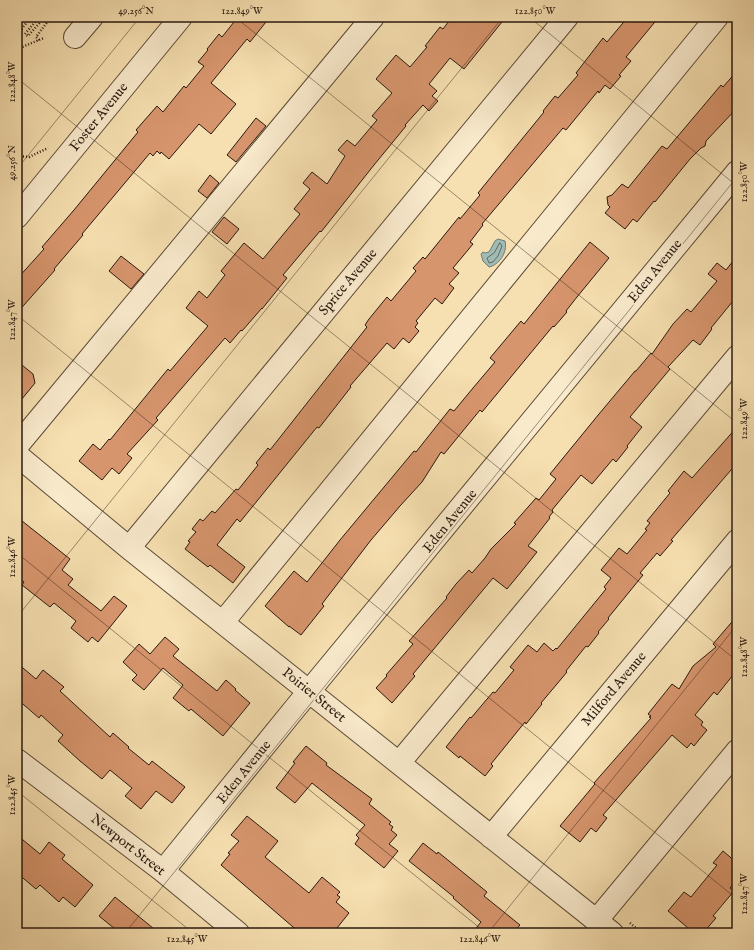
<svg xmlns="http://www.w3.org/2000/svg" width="754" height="950" viewBox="0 0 754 950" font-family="'IM FELL English',serif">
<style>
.water{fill:#9fbbb4;stroke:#707a72}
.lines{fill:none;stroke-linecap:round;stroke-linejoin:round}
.shore{stroke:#646a62;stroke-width:1}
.building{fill:#d7956d;stroke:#29190f}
.minor-casing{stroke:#5c4a37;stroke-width:24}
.path{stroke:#29190f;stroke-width:2.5;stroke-dasharray:1 2;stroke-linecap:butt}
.minor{stroke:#f9eacc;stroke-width:22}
.ticks{fill:none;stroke:#29190f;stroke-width:1;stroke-opacity:0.45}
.labels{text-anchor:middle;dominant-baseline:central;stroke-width:3.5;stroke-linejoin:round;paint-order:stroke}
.street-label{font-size:14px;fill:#29190f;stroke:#f9eacc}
.neatline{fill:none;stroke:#29190f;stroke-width:1.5}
.ticks-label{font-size:10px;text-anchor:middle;fill:#29190f}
</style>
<rect width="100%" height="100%" fill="#f6dfb0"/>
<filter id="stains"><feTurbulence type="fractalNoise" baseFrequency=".005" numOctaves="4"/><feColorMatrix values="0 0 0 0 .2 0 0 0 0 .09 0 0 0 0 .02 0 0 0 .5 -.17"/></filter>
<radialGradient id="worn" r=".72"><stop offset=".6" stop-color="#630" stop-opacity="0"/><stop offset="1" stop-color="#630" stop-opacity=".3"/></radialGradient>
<path class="water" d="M498,239L505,241C508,252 499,265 489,267L483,261L481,254L483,252L485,253L489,252L495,241Z"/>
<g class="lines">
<path class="shore" d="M500,243L502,246L498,256L493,262L489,263L487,258L494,253Z"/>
</g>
<path class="building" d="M238,17H270L250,42L247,39L211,83L236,104L211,134L199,124L169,159L161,152L160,154L157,151L153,156L150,153L82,234L83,235L54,269L55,270L17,313V279L44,249L42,247L74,210L138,132L136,130L157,106L163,112L184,86L186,88L204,66L198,62L208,50L207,49L219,34L222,37Z
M452,17H506L464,69L450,58L429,84L437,91L432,96L438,101L429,111L423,105L405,125L406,126L374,165L321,232L320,231L283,275L287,278L262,309V308L242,331L241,330L230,343L225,338L156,418L158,420L127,454L132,458L119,474L112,468L102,480L79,461L93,444L100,450L109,439L110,440L168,369L170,371L208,326L186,308L199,291L207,298L225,275L221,271L244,243L263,259L300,214L294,209L310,189L303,183L312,172L327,184L345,156L338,150L347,140L355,146L377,120L372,116L392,93L376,79L396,55L410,67L427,47L425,46L440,27L443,29Z
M628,17H659L626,57L631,61L619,75L621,76L610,89L605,85L599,93L598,91L566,130L563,128L482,224L483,225L470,242L473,244L453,268L459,273L449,284L454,288L442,304L435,298L416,321L418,323L415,327L419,331L409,343L403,338L394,349L387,343L350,386L351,387L319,428L317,427L240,522L237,519L217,545L245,567L233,583L210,565L208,567L185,549L190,542L188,541L196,532L192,529L200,519L203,521L212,511L215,513L236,489L238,490L258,465L256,463L268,448L270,450L367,327L365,325L369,319L387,297L391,301L416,271L413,268L423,257L425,259L459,217L460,219L480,195L478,193L544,112L543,111L555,96L558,98L578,75L576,73L603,38L607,42Z
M737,71V108L706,141L705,146L701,148L690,159L655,202L654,201L637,222L633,219L625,229L605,213L610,207L608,205L607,197L612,195L622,184L628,188L662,146L667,149L721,85L723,87Z
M256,118L266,126L236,162L227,155Z
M210,175L219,183L207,198L198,191Z
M224,217L239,229L227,244L212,232Z
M590,242L609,258L577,297L566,311L567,312L554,327L553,326L482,412L480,410L444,454L441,452L422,482L400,506L371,540L325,600L322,604L324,606L301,635L289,626V627L265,606L294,571L307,582L340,540L414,451L416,452L450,409L454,411L473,388L495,362L490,358L521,321L524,324Z
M121,256L144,274L131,289L109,271Z
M737,256V296L711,328L712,329L700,345L693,340L668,367L670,369L630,417L642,427L627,446L628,447L616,462L613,459L592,484L581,475L552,510L553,512L549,517L550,518L528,546L537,552L521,572L507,589L493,578L413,674L415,676L392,703L376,688L387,676L386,675L413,644L409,641L447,598L446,597L456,584L469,570L472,573L485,558L491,549L516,524L514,523L536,498L539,500L556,479L550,474L599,414L635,371H636L651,353L652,354L673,324L687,309L691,312L717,281L708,274L717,263L726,270Z
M17,361L33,374L35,383L17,405Z
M737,427V463L671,540L673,541L660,556L657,553L640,573L643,575L608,618L609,619L598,632L599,633L588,647L586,646L566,671L567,672L541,703L542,704L526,724L525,722L491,764L493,766L485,776L460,756L459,758L446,747L470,717L471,718L493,692L495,693L514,670L510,667L528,645L537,652L544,643L553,651L556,648L557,649L606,589L604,587L611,578L601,570L619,548L627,554L647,530L645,529L650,523L647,521L670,493L668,491L684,471L692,478Z
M17,517L70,559L62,570L73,579L68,585L101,611L114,596L127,606L98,642L92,637L88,642L71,628L76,621L54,603L50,607L22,585L24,582L17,577Z
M737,616V670L717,695L714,692L695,715L703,722L701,725L707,730L694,746L691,743L687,748L672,735L603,815L607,818L596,832L591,828L580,842L560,826L595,784L594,783L651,718L649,717L651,716L648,714L672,684L679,689L693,666L716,647L713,644Z
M165,637L179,649L173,656L217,691L226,680L236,689L235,690L250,703L223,736L191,709L189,711L173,698L183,685L163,668L144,690L132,680L137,675L123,662L139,644L150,654Z
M17,663L36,679L43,670L64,687L60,691L110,737L113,733L129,747L128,748L149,765L152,761L185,787L172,803L156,791L141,809L125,796L132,788L110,770L102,779L80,761L58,741L63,735L41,715L39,718L17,699Z
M306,746L327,763L326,765L372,799L369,804L391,822L389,824L393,827L391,830L397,835L389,844L398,851L384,868L355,844L359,838L356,835L365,825L312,783L295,803L276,788L295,763L293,762Z
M247,816L278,841L265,857L309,893L322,877L340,892L337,895L340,897L336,902L349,913L333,933H300L221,865L230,854L228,853L239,841L231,835Z
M17,835L40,854L49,842L65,855L62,859L93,885L75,907L63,897L59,902L40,885L36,889L17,873Z
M423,843L437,854L438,852L487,892L484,896L520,925L513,933H472L481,922L453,898L454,897L409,861Z
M723,851L737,863V880L730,888L734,891L713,916L716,918L703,933H694L668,911L684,892L691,897L717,865L713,863Z
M115,897L159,933H120L99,916Z"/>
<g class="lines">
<g class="minor-casing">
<path id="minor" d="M75,37L92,17
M17,217L181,17
M17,446L373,17
M17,455L129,548L612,933
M129,548L567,17
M223,622L717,17
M17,760L163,871L238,933
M399,763L737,357
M491,837L737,541
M163,871L292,712L737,172
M596,921L737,751"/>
</g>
<path class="path" d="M39,17L25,34L28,36L44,18L48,21L36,37L39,40
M17,27L26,17
M17,29L20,31L31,17
M17,49L44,38
M17,156L29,157L48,148
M630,923L642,933"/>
<use href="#minor" class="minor"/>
</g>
<path class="ticks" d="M235,17L737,423M529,17L737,186M17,78L737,661M17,169L140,17M17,315L737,899M17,553L486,933M17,617L503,17M17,791L193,933M125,933L737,177M488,933L737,625"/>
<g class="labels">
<g class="street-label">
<text transform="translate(99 117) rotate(-51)">Foster Avenue</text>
<text transform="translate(655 271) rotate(-51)">Eden Avenue</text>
<text transform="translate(348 282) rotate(-50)">Sprice Avenue</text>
<text transform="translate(450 521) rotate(-51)">Eden Avenue</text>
<text transform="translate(614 689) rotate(-50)">Milford Avenue</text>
<text transform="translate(314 695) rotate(39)">Poirier Street</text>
<text transform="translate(244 772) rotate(-51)">Eden Avenue</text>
<text transform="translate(128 845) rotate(38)">Newport Street</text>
</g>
</g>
<rect width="754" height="950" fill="none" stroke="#f6dfb0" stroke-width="44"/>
<rect x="22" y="22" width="710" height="906" class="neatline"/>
<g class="ticks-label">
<text x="136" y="14">49.256°N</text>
<text x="242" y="14">122.849°W</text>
<text x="535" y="14">122.850°W</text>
<text transform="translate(11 82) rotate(-90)" y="4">122.848°W</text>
<text transform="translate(11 163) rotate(-90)" y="4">49.256°N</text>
<text transform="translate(743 182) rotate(-90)" y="4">122.850°W</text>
<text transform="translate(11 320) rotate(-90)" y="4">122.847°W</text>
<text transform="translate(743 419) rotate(-90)" y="4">122.849°W</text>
<text transform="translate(11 557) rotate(-90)" y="4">122.846°W</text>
<text transform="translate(743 657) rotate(-90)" y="4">122.848°W</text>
<text transform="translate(11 795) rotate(-90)" y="4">122.845°W</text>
<text transform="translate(743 894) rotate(-90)" y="4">122.847°W</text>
<text x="187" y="942">122.845°W</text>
<text x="480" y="942">122.846°W</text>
</g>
<rect width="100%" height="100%" filter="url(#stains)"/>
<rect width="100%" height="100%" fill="url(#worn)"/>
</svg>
